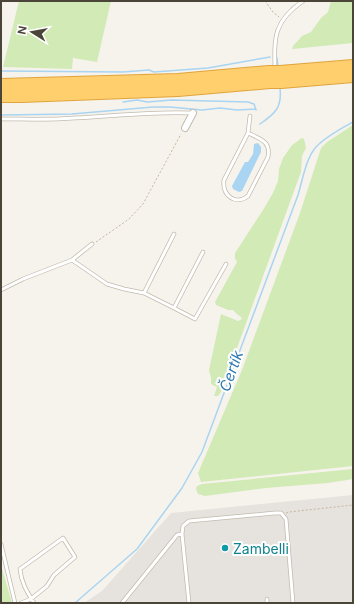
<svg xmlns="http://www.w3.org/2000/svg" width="354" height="604" viewBox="0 0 354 604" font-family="Inter,sans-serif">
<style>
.industrial{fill:#e6e2dd}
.green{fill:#d2eab5}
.water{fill:#a9d4f2}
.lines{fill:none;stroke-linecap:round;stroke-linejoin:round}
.stream{stroke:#a9d4f2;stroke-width:1.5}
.service-casing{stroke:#c2bbae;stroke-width:4.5}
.minor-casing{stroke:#c2bbae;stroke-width:8}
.motorway-casing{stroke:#e0a43c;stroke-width:14}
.path{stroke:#c4b79f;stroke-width:1;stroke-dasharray:2 2;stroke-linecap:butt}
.service{stroke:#fff;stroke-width:3}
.minor{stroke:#fff;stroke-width:6}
.motorway{stroke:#ffcf6e;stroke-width:12}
.motorway-bridge-casing{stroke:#e0a43c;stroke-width:14;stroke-linecap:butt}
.motorway-bridge{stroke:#ffcf6e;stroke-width:12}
.culture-dot{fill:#0f9aa8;stroke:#fff;stroke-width:1.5}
.labels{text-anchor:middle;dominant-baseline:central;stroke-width:4;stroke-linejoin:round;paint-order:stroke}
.culture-label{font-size:14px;fill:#0d838f;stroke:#fff;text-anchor:start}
.water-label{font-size:15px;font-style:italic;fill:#2e7ab2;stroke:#fff}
</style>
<rect width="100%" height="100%" fill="#f6f3ec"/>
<path class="industrial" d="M353,495V603H84L102,591L171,513Z"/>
<path class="green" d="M19,1H111L97,62L73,58L72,69L3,67Z
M331,1H353V43L292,49L293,46L302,36L311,32L321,18L328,12Z
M353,125V466L201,482L198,473L242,370L300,213L321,148L327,142Z
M302,138L304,139L306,148L302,156L301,172L221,392L218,396H214L217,387L211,384V378L209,370L221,314L238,321L242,319L241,317L237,314L233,310H228L216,305L215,302L237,262C234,257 234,254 237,250L263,210L273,193L278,181L279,169L283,158L292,145Z
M353,469V479L328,483L266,488L205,496L198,494L196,489L197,486L202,484Z
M1,565L12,603H1Z"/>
<path class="water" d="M258,143L261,147V152L242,191L239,192L233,189L232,186L245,162H248L253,154L254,144Z"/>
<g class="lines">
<path class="stream" d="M277,58L278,68
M1,71L123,72L149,70L154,72L208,68L270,57
M123,102L137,100L147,102L172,100L248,102L254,104L256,110
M1,115L72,114L153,107H170L202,110L220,108L237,110L256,109
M260,124C276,113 282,107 280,88
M75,603L137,549L182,488L202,452L298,195C303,179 306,155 319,144C329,135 342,128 353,122"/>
<g class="service-casing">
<path id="service" d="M275,69C274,37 274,21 303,1
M1,119C25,119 50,120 74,118C114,116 153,111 193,113
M248,133C260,139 271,141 268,157L248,196C235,206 222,195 224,180L248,133L250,116
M174,234L144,293L174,308L203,252
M72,260L107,284L124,289L144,293
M1,290L23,279L72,260L92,244
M174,308L195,319L226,264
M1,544L15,603
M267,599V603
M21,603L31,599L47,586L54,575L75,557L63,538L20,569C21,582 27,592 34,603
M122,603L177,535L182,534
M189,603L182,534L183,526L189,521L275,513H281L286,519L293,603"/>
</g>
<g class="minor-casing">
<path id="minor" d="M185,128L193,113"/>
</g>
<g class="motorway-casing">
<path id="motorway" d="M280,72L353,66
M281,82L353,76
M1,85L178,80L269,72
M1,96H21L178,90L270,82"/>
</g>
<path class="path" d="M265,1L273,12L279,17
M96,242L129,219L143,204L181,134
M286,513L289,512L353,505"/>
<use href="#service" class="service"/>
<use href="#minor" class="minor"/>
<use href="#motorway" class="motorway"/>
<g class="motorway-bridge-casing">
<path id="motorway-bridge" d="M269,72H280
M270,82H281"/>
</g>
<use href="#motorway-bridge" class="motorway-bridge"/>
</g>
<circle class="culture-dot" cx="225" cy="548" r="4"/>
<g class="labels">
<g class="culture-label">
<text x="233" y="548">Zambelli</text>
</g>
<g class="water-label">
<text transform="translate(231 371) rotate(-70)">Čertík</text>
</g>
</g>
<rect width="354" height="604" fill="none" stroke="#4b4439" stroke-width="4"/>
<g transform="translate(32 32) rotate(281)" stroke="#ffffff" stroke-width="3" paint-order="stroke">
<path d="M0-3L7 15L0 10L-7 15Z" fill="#4b4439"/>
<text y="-6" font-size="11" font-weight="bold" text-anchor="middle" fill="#4b4439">N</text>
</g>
</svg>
